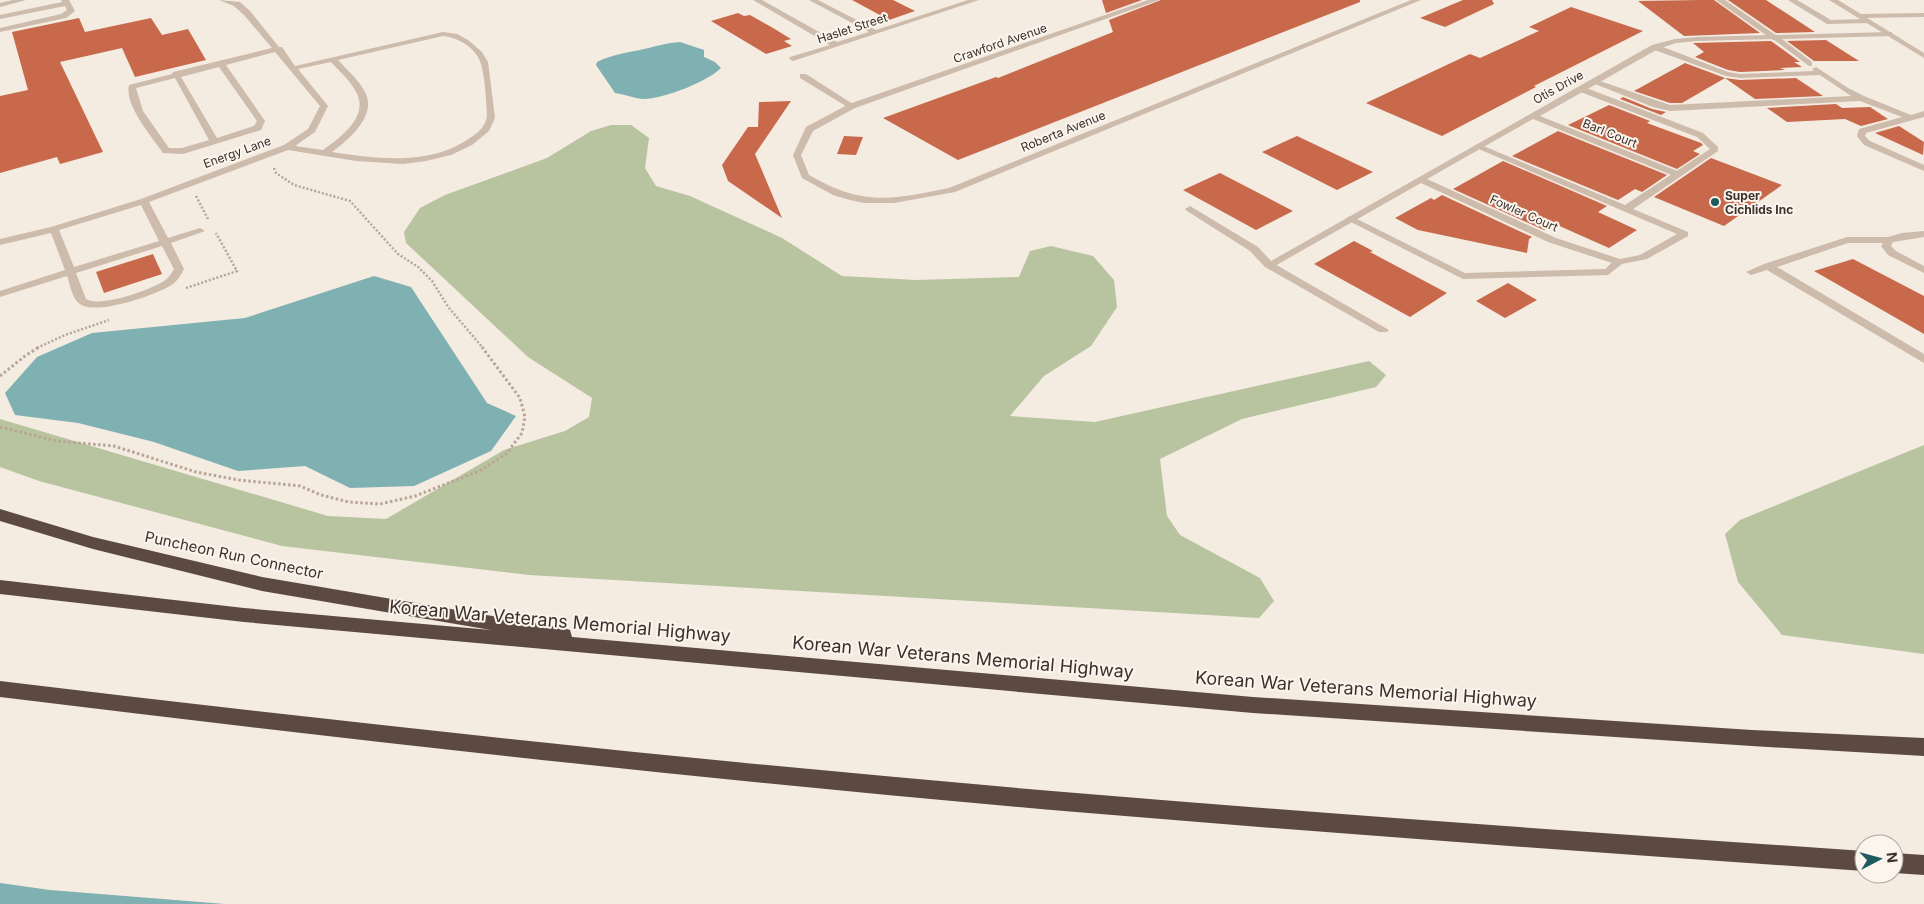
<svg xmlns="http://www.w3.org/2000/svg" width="1924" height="904" viewBox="0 0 1924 904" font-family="Inter,sans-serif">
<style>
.green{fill:#b8c4a0}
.water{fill:#7fb0b2}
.building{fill:#c8694b}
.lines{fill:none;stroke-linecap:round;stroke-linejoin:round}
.path-far1{stroke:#b9a596;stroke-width:2.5;stroke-dasharray:2 2;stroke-linecap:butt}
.path{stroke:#b9a596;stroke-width:3;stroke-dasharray:2.5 2.5;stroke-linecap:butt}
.service{fill:#cdbbac;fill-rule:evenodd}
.minor{fill:#cdbbac;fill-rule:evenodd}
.tertiary{fill:#cdbbac;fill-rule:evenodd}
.motorway{fill:#5c4a42;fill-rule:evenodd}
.poi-dot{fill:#1f5a5e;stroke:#fbf5ee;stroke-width:2}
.labels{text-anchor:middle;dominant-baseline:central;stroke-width:4;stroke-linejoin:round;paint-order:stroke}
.far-street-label{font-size:12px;fill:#3b302b;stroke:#fbf5ee}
.far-poi-label{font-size:12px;font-weight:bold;fill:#3b302b;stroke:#fbf5ee;text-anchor:start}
.street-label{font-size:15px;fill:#3b302b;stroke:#fbf5ee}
.near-street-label{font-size:18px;fill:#3b302b;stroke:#fbf5ee}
</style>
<rect width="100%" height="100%" fill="#f4ebe1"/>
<path class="green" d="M611,125H631L649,138L645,168L656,186L690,196L782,238L842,276L916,280L1019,277L1030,251L1051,246L1093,256L1114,280L1117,307L1091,346L1044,376L1010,416L1095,422L1369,361L1386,375L1376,387L1242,419L1160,459L1167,516L1180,535L1260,578L1274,601L1259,618L529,575L282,546L39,481L0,467V419L328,516L386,519L504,450L565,431L589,417L592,398L528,357L406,243L404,232L420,208L445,195L547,158L591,131Z
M1924,445V654L1782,635L1738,582L1725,534L1740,520Z"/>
<path class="water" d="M680,42L704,50V57L715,62L721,68C707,82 661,100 642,99C633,98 624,94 615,93L596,65L597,62C613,54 627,53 644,49C657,46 667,43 680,42Z
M374,276L411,287L487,403L516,416L491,451L414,486L350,488L305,466L238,471L154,442L78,423L15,415L5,393L37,357L92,333L245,318Z
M0,883L50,890L225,904H0Z"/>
<path class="building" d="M852,0H893L915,11L889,20Z
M1102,0H1142L1106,13Z
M1161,0H1360V2L958,160L883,118L996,77L998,78L1113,32L1109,20Z
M1463,0H1492L1494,4L1445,27L1420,18Z
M1699,0H1714L1760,33L1684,36L1638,1Z
M1728,0H1766L1815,32L1776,33Z
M1571,7L1643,31L1534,86L1536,87L1442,136L1366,103L1470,54L1480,58L1539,31L1529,27Z
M738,13L744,16L750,15L773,28L791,39L784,41L792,46L766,54L711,21Z
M79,18L85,32L151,18L162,35L188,29L206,60L135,77L122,48L60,62L103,152L60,164L57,157L0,173V96L28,90L12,32Z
M1826,40L1859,61H1814L1787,41Z
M1771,41L1800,62H1794L1802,67L1780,68L1785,70L1740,72L1728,70L1695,57L1704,52L1693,43Z
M1685,63L1725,78L1682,103H1670L1634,91Z
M1725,78L1740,80L1796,78L1823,96L1755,99Z
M1623,97L1652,109L1666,112L1661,115L1620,99Z
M791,101L755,154L782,218L728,181L722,165L748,127H758L759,102Z
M1836,104L1842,108L1870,107L1888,119L1861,126L1845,119L1787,122L1767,108Z
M1609,105L1650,121L1647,123L1701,143L1703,145L1693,151L1700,154L1677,169L1568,125Z
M1899,126L1924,142L1923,155L1875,133Z
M1558,131L1667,175L1642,192L1635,189L1618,200L1512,156Z
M844,136L863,137L856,155L837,154Z
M1297,136L1373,172L1337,190L1262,152Z
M1711,158L1782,185L1724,226L1654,197Z
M1503,161L1607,206L1598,212L1637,230L1609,248L1555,224L1544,230L1453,189Z
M1220,173L1293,211L1256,230L1183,190Z
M1442,195L1532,237L1529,239L1527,253L1418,230L1395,218L1431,198L1434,200Z
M1354,241L1373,251L1370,252L1447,293L1410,317L1314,264Z
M153,254L162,274L104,293L96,272Z
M1853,259L1924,296V334L1814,271Z
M1508,283L1537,300L1505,318L1476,301Z"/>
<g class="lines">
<path class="path-far1" d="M274,168L276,173L294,185L350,201L398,254L418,267L432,281L449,308L483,348
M196,196L208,219
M186,288L237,271L216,233
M37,348L65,335L109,320"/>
<path class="path" d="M0,376L25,356L39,347
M0,427L56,441L114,446L196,472L239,480L300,486L321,495L349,502L380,504L415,496L479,471L506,454L522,433L525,417L520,398L482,347"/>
<path class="service" d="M13,0H26L0,7V3Z
M61,0H69L75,11L66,18L0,32V28L61,14L67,10L65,6L0,19V15L62,2Z
M219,0L240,2L250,11L279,47H282L295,66L443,32L457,34L468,40L482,52L488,62L495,118L489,131L472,145L451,155L426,161L403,164L356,161L288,150L149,202L168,238L200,228L205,231L171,243L184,269C181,275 178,280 173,284C157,295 96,316 80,304C72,299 70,284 67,276L0,297V291L65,270L51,233L0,245V239L51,227L141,199L284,145L308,129L320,106L275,52L226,65L265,121L261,130L183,154L163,153C152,137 124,105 129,85L172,74L173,72L272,48L244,15L234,6ZM443,36C456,37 473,46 479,59C485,71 486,100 487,114C487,125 479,132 470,138C430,166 377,159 332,152C348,140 376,117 366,94C360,81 348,71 338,60ZM331,62C340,72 350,80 356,92C370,116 340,138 323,150L295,146L315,132L328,106L298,69ZM219,67L257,121L254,126L217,138L181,77ZM175,78L209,140L182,148H169L143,111L136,88ZM141,205L159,241L74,267L59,230ZM162,246L174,269C171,274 169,278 164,281C150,290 100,308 86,299L76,273Z
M1716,0H1725L1780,38L1773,40Z
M1788,0H1797L1831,20L1868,19L1872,21L1868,23L1827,24Z
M1652,45H1658L1728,72L1740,74L1814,71L1812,69L1816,67L1848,88L1864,96L1911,115L1924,111V117L1866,133L1865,136L1870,141L1924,165V171L1864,145L1857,136L1859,129L1902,117L1860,101L1670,111L1653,107L1590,82L1597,80L1670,105L1851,96L1820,75L1740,78L1726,76L1652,49Z
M800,74H806L856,106L849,108L800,78Z
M1578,87H1584L1703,133L1718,147V151L1633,209L1688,232V236L1647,259L1622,264L1608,275L1463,279L1345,219L1350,216L1353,217L1465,273L1605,269L1615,260L1640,255L1677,234L1474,147L1475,145H1481L1625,205L1710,149L1697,137L1578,91Z
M1190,206L1258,247L1273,263L1389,330L1387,332H1379L1265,267L1250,251L1187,211L1185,209Z
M1924,231V237L1893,242L1891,246L1896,251L1924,266V273L1888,255L1881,246L1883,243H1848L1777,267L1924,354V363L1767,270L1751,275L1746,272L1764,264L1847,237H1888L1902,233Z"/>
<path class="minor" d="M753,0H762L837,42L869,32L809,0H818L876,30L968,0H979L793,61L789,59L790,57L830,45Z
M1148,0H1159L855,108L813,131L801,155L809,175C862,206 891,200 949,188L1411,0H1421L955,192L894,203H864L850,200L833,195L802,178L793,155L806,127L849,104Z
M1924,13V17L1859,18L1855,16L1859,14Z
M1889,32H1892V36L1782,39L1812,62V66H1809L1773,39L1697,41L1676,43L1658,49L1540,116L1680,172V176H1674L1533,119L1427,179L1556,238L1623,260V264H1615L1548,242L1421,183L1273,267H1265L1264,265L1652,45L1675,39L1697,37Z"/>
<path class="tertiary" d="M1829,0H1838L1924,53V58Z"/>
<path class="motorway" d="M0,509L93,537L262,577L564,628L570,630L572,637L1253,697L1752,730L1924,738V756L1752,746L1253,713L244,622L0,594V580L244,608L491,630L262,591L93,549L0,521Z
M0,681C358,724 717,763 1076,793C1338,815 1601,833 1864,851V871C1601,853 1338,834 1076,812C716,781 358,741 0,697Z
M1894,853L1924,855V875L1894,873Z"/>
</g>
<circle class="poi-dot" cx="1715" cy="202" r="5"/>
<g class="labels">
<g class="far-street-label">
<text transform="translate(852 28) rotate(-18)">Haslet Street</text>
<text transform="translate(1000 43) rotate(-19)">Crawford Avenue</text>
<text transform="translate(1558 87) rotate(-29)">Otis Drive</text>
<text transform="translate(1063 131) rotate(-22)">Roberta Avenue</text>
<text transform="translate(1610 133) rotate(22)">Barl Court</text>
<text transform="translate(237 152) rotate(-20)">Energy Lane</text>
<text transform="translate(1524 213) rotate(24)">Fowler Court</text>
</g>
<g class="far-poi-label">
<text x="1725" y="195">Super<tspan x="1725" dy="14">Cichlids Inc</tspan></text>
</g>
<g class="street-label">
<text transform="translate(234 555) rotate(12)">Puncheon Run Connector</text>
</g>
<g class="near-street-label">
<text transform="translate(560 621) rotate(5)">Korean War Veterans Memorial Highway</text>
<text transform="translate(963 657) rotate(5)">Korean War Veterans Memorial Highway</text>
<text transform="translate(1366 689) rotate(4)">Korean War Veterans Memorial Highway</text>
</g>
</g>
<g transform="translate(1879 859) rotate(84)"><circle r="24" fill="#fbf5ee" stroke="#aea6a0"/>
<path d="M0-4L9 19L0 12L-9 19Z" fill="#1f5a5e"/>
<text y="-8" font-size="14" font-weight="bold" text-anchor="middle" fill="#3b302b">N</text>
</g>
</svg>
